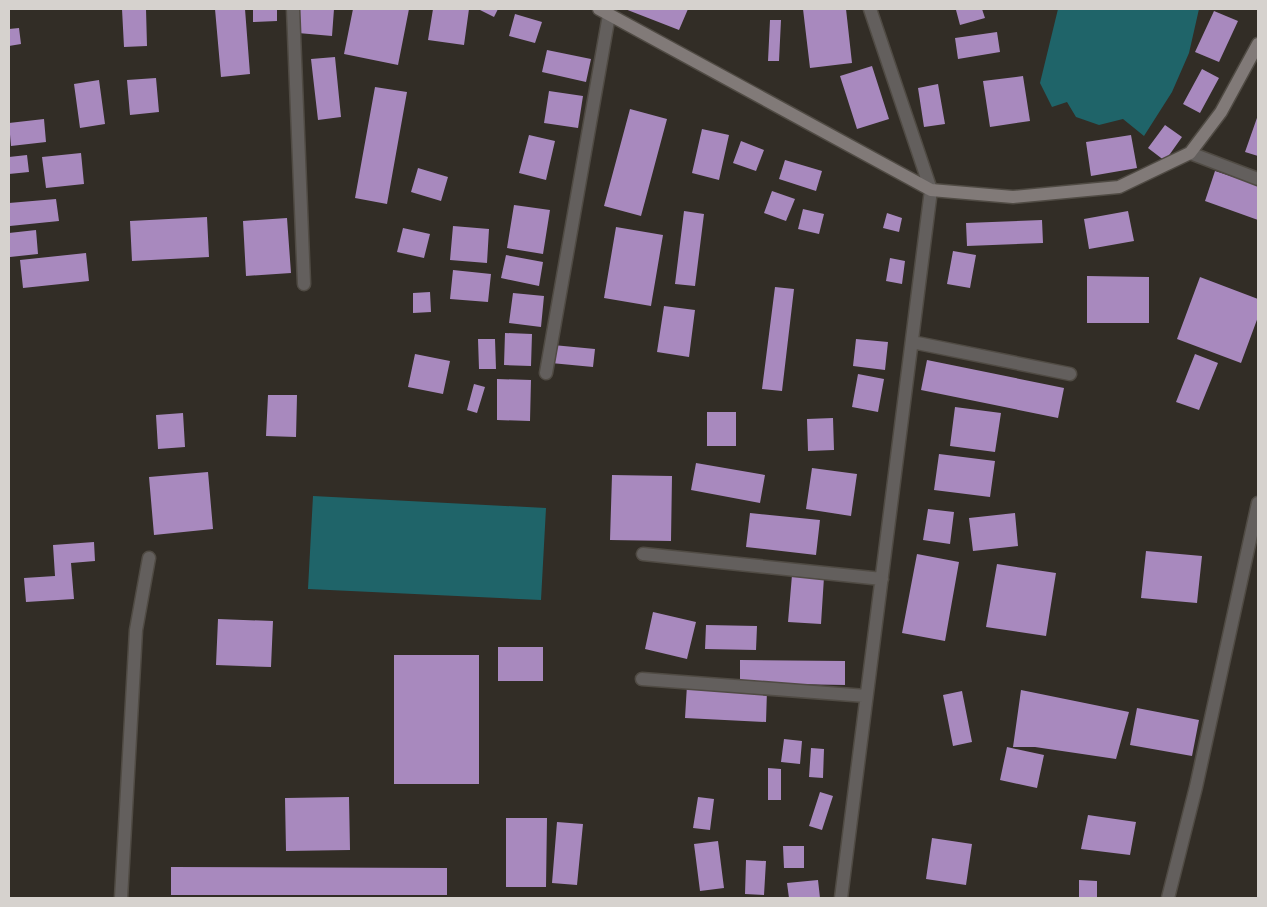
<svg xmlns="http://www.w3.org/2000/svg" width="1267" height="907" viewBox="0 0 1267 907" font-family="'IBM Plex Sans',sans-serif">
<style>
.water{fill:#1f6469}
.building{fill:#a889be}
.lines{fill:none;stroke-linecap:round;stroke-linejoin:round}
.street-casing{stroke:#504b44;stroke-width:15}
.secondary-casing{stroke:#504b44;stroke-width:15}
.street{stroke:#635f5d;stroke-width:12}
.secondary{stroke:#817a78;stroke-width:12}
</style>
<rect width="100%" height="100%" fill="#322d26"/>
<path class="water" d="M1058,9H1199L1189,53L1172,92L1144,136L1123,119L1099,125L1076,117L1067,102L1052,107L1040,83Z
M313,496L546,508L541,600L308,589Z"/>
<path class="building" d="M122,9H146L147,46L124,47Z
M215,9H245L250,74L221,77Z
M253,9H277V21L253,22Z
M300,9H334L332,36L298,33Z
M353,9H409L398,65L344,54Z
M433,9H469L464,45L428,40Z
M478,9H498L494,17Z
M625,9H688L679,30Z
M803,9H846L852,63L810,68Z
M982,9L985,18L960,25L956,10Z
M1214,11L1238,21L1219,62L1195,52Z
M515,14L542,22L535,43L509,36Z
M770,20H781L779,61H768Z
M19,28L21,44L9,46V29Z
M997,32L1000,52L958,59L955,38Z
M547,50L591,59L586,82L542,72Z
M335,57L341,117L318,120L311,59Z
M872,66L889,119L857,129L840,76Z
M1202,69L1219,78L1200,113L1183,104Z
M1023,76L1030,121L990,127L983,81Z
M156,78L159,112L130,115L127,80Z
M99,80L105,124L80,128L74,84Z
M938,84L945,124L924,127L918,88Z
M375,87L407,92L387,204L355,198Z
M549,91L583,96L578,128L544,123Z
M630,109L667,119L641,216L604,206Z
M1258,115V156L1245,152Z
M44,119L46,142L11,146L9,123Z
M1165,125L1182,137L1165,161L1148,148Z
M702,129L729,135L719,180L692,173Z
M529,135L555,141L546,180L519,173Z
M1131,135L1137,168L1091,176L1086,142Z
M741,141L764,150L756,171L733,163Z
M81,153L84,184L46,188L42,157Z
M27,155L29,172L9,174V157Z
M785,160L822,171L816,191L779,179Z
M418,168L448,177L441,201L411,192Z
M1215,171L1258,185V220L1205,201Z
M772,191L795,199L786,221L764,213Z
M56,199L59,221L10,226L9,203Z
M514,205L550,210L543,254L507,248Z
M803,209L824,214L819,234L798,229Z
M684,211L704,214L695,286L675,284Z
M1128,211L1134,241L1089,249L1084,219Z
M887,213L902,218L899,232L883,228Z
M207,217L209,257L132,261L130,221Z
M287,218L291,273L246,276L243,221Z
M1042,220L1043,243L967,246L966,223Z
M453,226L489,229L487,263L450,260Z
M616,227L663,235L651,306L604,298Z
M403,228L430,234L424,258L397,252Z
M36,230L38,254L10,257L9,233Z
M953,251L976,255L970,288L947,284Z
M86,253L89,281L23,288L20,260Z
M506,255L543,262L539,286L501,278Z
M890,258L905,261L902,284L886,281Z
M453,270L491,274L488,302L450,299Z
M1087,276L1149,277V323H1087Z
M1200,277L1258,299V317L1241,363L1177,339Z
M775,287L794,289L782,391L762,389Z
M430,292L431,312L413,313V293Z
M513,293L544,296L541,327L509,323Z
M664,306L695,310L689,357L657,352Z
M505,333L532,334L531,366L504,365Z
M478,339H495L496,369H479Z
M856,339L888,342L885,370L853,366Z
M553,345L595,349L593,367L551,363Z
M415,354L450,361L443,394L408,387Z
M1195,354L1218,363L1199,410L1176,402Z
M927,360L1064,388L1058,418L921,390Z
M858,374L884,379L878,412L852,407Z
M497,379L531,380L530,421L497,420Z
M474,384L485,387L477,413L467,410Z
M268,395H297L296,437L266,436Z
M955,407L1001,413L995,452L950,446Z
M707,412H736V446H707Z
M183,413L185,447L158,449L156,415Z
M833,418L834,450L808,451L807,419Z
M939,454L995,461L990,497L934,490Z
M696,463L765,475L760,503L691,490Z
M812,468L857,474L851,516L806,509Z
M208,472L213,529L154,535L149,477Z
M612,475L672,476L671,541L610,540Z
M928,509L954,512L950,544L923,540Z
M750,513L820,520L816,555L746,547Z
M1015,513L1018,546L973,551L969,518Z
M94,542L95,561L71,563L74,599L26,602L24,578L55,576L53,545Z
M1146,551L1202,556L1197,603L1141,598Z
M917,554L959,562L945,641L902,633Z
M997,564L1056,573L1046,636L986,627Z
M792,575L824,577L821,624L788,622Z
M653,612L696,622L687,659L645,649Z
M218,619L273,621L271,667L216,665Z
M706,625L757,626L756,650L705,649Z
M498,647H543V681H498Z
M394,655H479V784H394Z
M740,660L845,661V685L740,683Z
M687,685L767,690L766,722L685,718Z
M1021,690L1129,712L1116,759L1035,747H1013Z
M962,691L972,742L953,746L943,695Z
M1137,708L1199,720L1192,756L1130,745Z
M784,739L802,741L800,764L781,762Z
M1007,747L1044,755L1037,788L1000,780Z
M811,748L824,749L823,778L809,777Z
M768,768L781,769V800H768Z
M820,792L833,796L822,830L809,826Z
M349,797L350,850L286,851L285,798Z
M698,797L714,799L710,830L693,828Z
M1088,815L1136,822L1130,855L1081,849Z
M506,818H547L546,887H506Z
M557,822L583,824L577,885L552,883Z
M932,838L972,844L966,885L926,879Z
M718,841L724,888L700,891L694,844Z
M783,846H804V868H784Z
M746,860L766,861L764,895L745,894Z
M171,867L447,868V895H171Z
M818,880L820,898H789L787,883Z
M1079,880L1097,881V898H1079Z"/>
<g class="lines">
<g class="street-casing">
<path id="street" d="M293,9L304,284
M1190,153L1258,179
M912,342L1070,374
M546,373L609,15
M643,554L882,579
M642,679L866,696
M121,898L136,630L149,558
M841,898L931,190L870,9
M1168,898L1196,787L1258,503"/>
</g>
<g class="secondary-casing">
<path id="secondary" d="M599,9L931,190L1013,197L1119,187L1190,153L1221,112L1258,44"/>
</g>
<use href="#street" class="street"/>
<use href="#secondary" class="secondary"/>
</g>
<rect width="1267" height="907" fill="none" stroke="#d6d2ce" stroke-width="20"/>
</svg>
